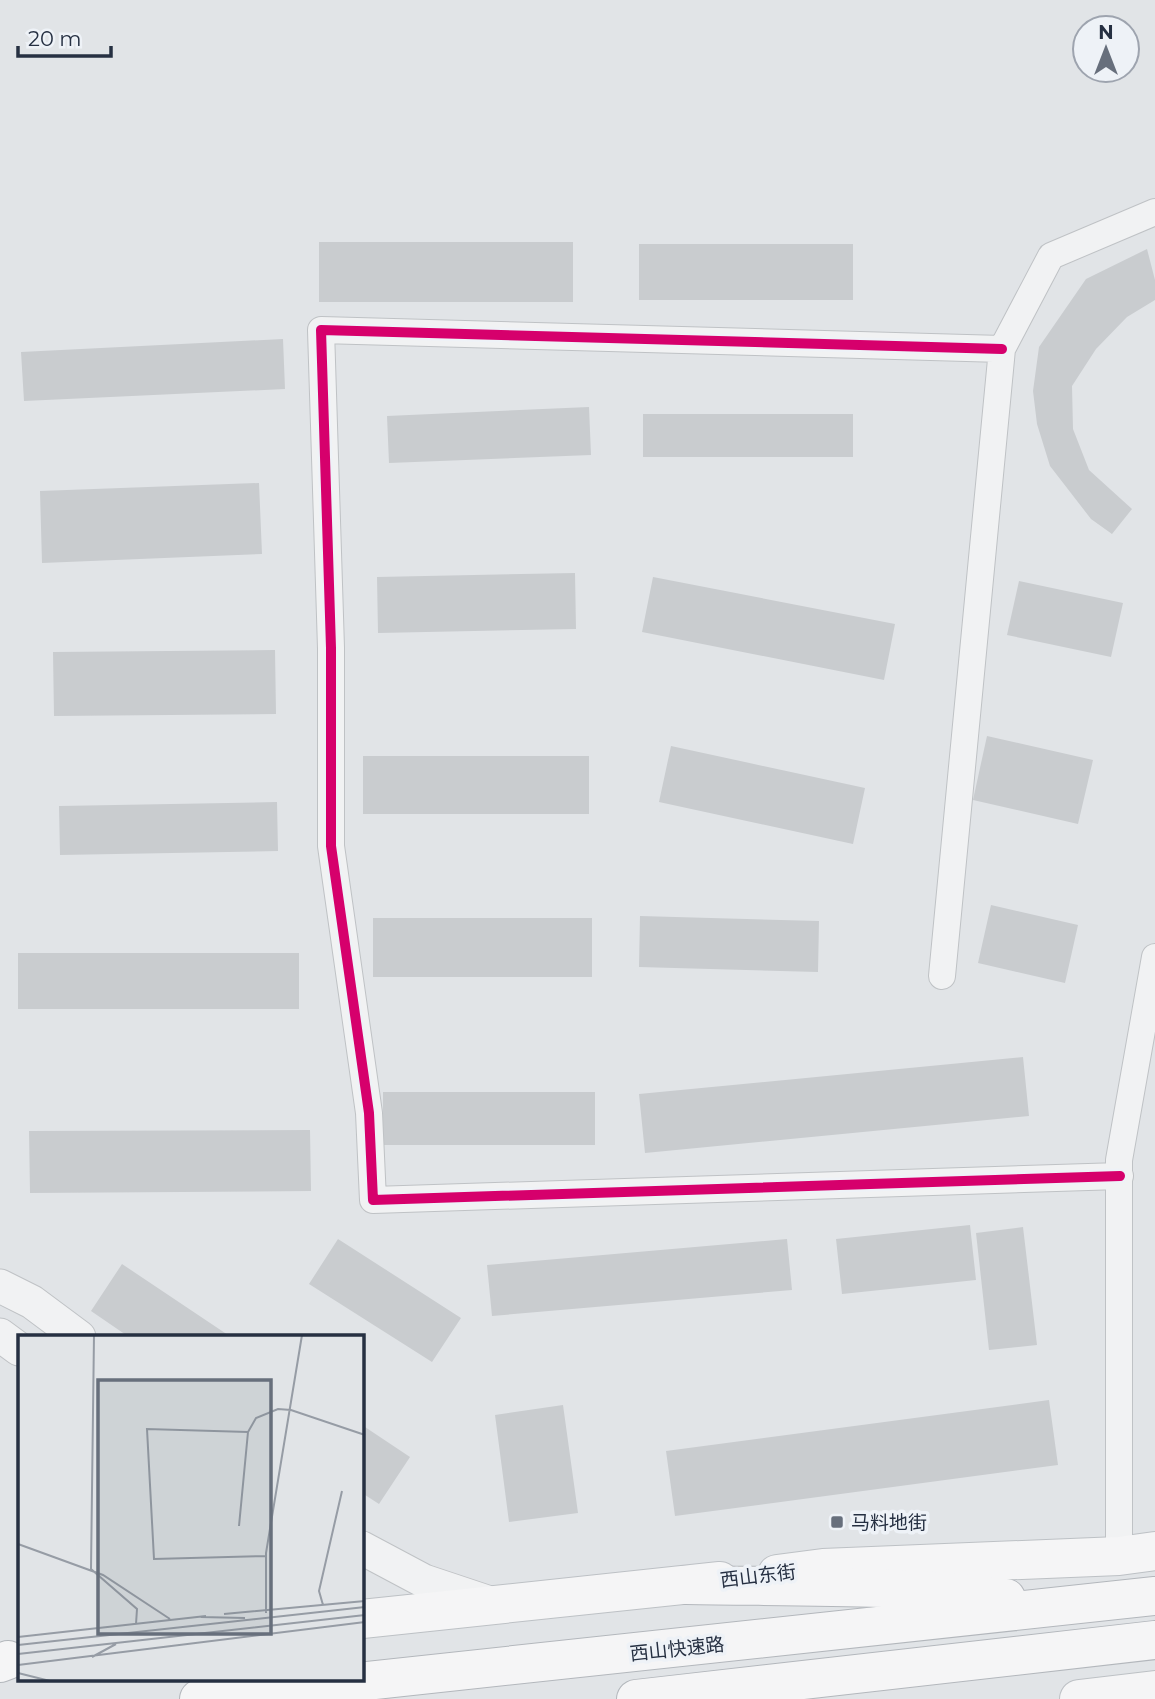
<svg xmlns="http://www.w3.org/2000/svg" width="1155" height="1699" viewBox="0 0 1155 1699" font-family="Montserrat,'Noto Sans SC',sans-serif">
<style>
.building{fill:#c9cccf}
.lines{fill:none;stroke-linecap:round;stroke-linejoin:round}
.minor-casing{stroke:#bfc2c5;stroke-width:28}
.tertiary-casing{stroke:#bfc2c5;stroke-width:35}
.primary-casing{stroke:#bdc1c5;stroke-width:40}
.trunk-casing{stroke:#b3b7bc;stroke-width:40}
.minor{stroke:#f1f2f3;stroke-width:26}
.tertiary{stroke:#f1f2f3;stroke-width:33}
.primary{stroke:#f5f5f6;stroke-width:38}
.trunk{stroke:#f5f5f6;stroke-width:38}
.cycleway-casing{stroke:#eef2f7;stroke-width:15}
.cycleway{stroke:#d6006c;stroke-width:10}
.poi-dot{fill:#676f7c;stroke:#eef2f7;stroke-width:2.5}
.labels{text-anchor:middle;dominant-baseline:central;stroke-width:7;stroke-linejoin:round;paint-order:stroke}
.poi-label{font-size:19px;fill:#263042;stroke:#eef2f7;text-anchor:start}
.street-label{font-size:19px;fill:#263042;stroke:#eef2f7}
.inset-road{fill:none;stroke:#969ca5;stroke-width:2}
.view{fill:#676f7c;fill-opacity:0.15;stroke:#676f7c;stroke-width:3.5}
.inset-edge{fill:none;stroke:#263042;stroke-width:3.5}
</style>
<rect width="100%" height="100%" fill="#e1e4e7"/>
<path class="building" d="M319,242H573V302H319Z
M639,244H853V300H639Z
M1147,249L1155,280V300L1127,317L1096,349L1072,386L1073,429L1089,470L1132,509L1112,534L1091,519L1050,466L1037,424L1033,391L1039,347L1086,279Z
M283,339L285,389L24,401L21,352Z
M589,407L591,455L389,463L387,416Z
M643,414H853V457H643Z
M259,483L262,554L42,563L40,491Z
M575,573L576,629L378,633L377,577Z
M653,577L895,624L884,680L642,632Z
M1019,581L1123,603L1111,657L1007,635Z
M275,650L276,714L54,716L53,652Z
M987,736L1093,760L1078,824L973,800Z
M671,746L865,788L853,844L659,802Z
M363,756H589V814H363Z
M277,802L278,851L60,855L59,806Z
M991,905L1078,925L1065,983L978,963Z
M640,916L819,921L818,972L639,967Z
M373,918H592V977H373Z
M18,953H299V1009H18Z
M1023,1057L1029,1116L645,1153L639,1094Z
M383,1092H595V1145H383Z
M310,1130L311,1191L30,1193L29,1131Z
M970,1225L976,1280L842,1294L836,1239Z
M1023,1227L1037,1345L989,1350L976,1233Z
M338,1239L461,1318L432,1362L309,1284Z
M787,1239L792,1290L492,1316L487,1265Z
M122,1264L231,1337H129L91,1311Z
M1049,1400L1058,1465L675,1516L666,1451Z
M563,1405L578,1513L509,1522L495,1415Z
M362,1425L410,1457L379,1504L362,1493Z"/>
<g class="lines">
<g class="minor-casing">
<path id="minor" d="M1002,349L321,330L331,648V846L369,1113L373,1200L1120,1176
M942,976L1002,349L1051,256L1155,212
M1119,1556V1160L1155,957"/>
</g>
<g class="tertiary-casing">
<path id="tertiary" d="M0,1286L32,1302L79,1337
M0,1335L19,1349
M362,1548L424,1581L493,1604"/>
</g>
<g class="primary-casing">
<path id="primary" d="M777,1574L823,1568L1119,1556L1155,1551
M362,1619L720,1581
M1079,1699L1155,1690"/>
</g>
<g class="trunk-casing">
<path id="trunk" d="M686,1585C792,1587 901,1584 1006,1598
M0,1663L8,1660
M199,1699L1155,1596
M636,1699L1155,1640"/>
</g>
<use href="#minor" class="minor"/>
<use href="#tertiary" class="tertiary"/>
<use href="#primary" class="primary"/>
<use href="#trunk" class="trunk"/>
<g class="cycleway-casing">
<path id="cycleway" d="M1002,349L321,330L331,648V846L369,1113L373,1200L1120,1176"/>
</g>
<use href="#cycleway" class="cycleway"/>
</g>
<rect class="poi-dot" x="830" y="1515" width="14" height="14" rx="3.5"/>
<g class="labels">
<g class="poi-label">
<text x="851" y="1522">马料地街</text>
</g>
<g class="street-label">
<text transform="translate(758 1576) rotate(-7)">西山东街</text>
<text transform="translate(677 1649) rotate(-6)">西山快速路</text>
</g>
</g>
<g transform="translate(18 1335)">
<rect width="346" height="346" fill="#e1e4e7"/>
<path class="inset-road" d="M76,0L73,234L119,274L118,289M230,97L129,94L136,224L248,221M221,191L230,97L238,83L260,74L273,75L347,100M0,209L85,240L152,284M305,270L301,256L324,156M248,278V218L284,0M206,279L347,266M183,282L227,283M0,302L188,281M0,310L347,272M0,319L347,280M74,322L98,309M0,330L347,287M0,338L32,346"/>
<path class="view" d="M80,45H253V299H80Z"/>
<rect width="346" height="346" class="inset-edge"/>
</g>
<g transform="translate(1106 49)"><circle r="33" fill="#eef2f7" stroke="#9ea4af" stroke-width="2"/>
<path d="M0-5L12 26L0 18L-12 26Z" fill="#676f7c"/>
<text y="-10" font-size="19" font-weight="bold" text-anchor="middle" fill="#263042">N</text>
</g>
<path d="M18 46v10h93v-10" fill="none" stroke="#263042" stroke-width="3.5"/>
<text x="28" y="46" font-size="21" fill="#263042" stroke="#eef2f7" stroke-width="5" paint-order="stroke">20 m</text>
</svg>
